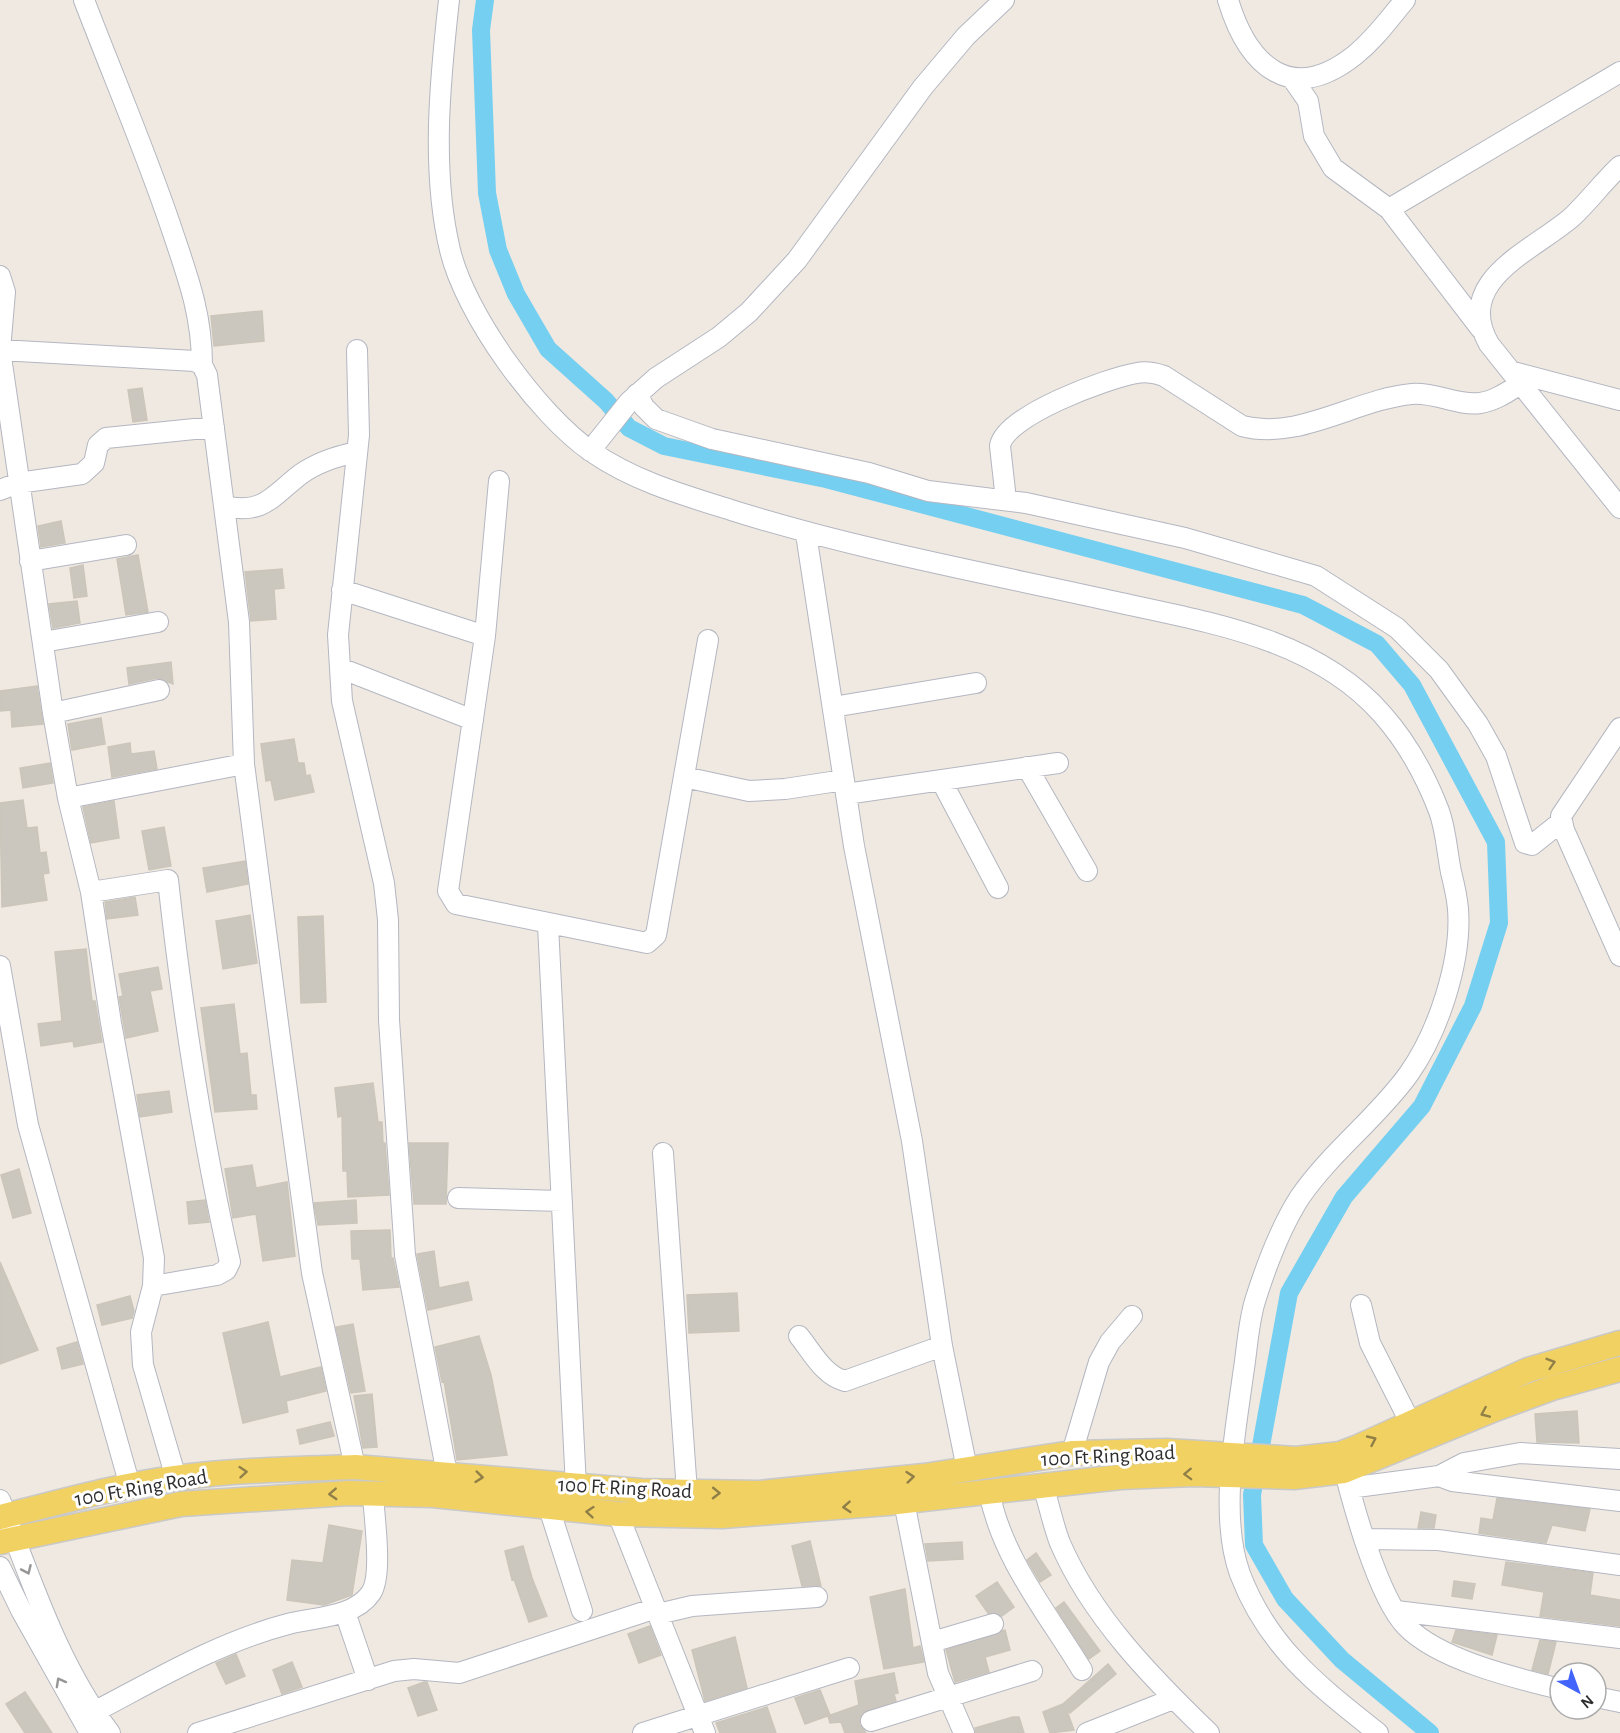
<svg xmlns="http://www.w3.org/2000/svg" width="1620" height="1733" viewBox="0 0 1620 1733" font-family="'Alegreya Sans',sans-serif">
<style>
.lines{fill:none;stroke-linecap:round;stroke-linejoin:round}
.canal{stroke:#75cff0;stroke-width:18}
.building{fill:#cbc7bf;stroke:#cbc5ba;stroke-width:1.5}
.minor-casing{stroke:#b4b7c1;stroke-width:22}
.major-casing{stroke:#c9c9c9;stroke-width:27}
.minor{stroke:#fff;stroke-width:20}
.major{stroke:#f2d163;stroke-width:24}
.oneway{stroke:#908048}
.oneway2{stroke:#969696}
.labels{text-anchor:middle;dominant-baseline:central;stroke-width:6;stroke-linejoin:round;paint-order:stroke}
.street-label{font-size:21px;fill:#2e2e2e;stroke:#fff}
</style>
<rect width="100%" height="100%" fill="#efe9e1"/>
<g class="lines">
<path class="canal" d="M485,0L481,30L487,193L498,250L516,294L548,349L606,401L629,428L664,446L826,479L1303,605L1377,644L1412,685L1496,842L1499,923L1473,1006L1422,1106L1344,1197L1289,1293L1252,1495L1254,1545L1285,1599L1342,1660L1430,1733"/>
</g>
<path class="building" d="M262,311L264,341L214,346L211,316Z
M142,388L147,420L133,422L128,390Z
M61,521L65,543L41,547L38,526Z
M138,555L148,612L126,615L117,559Z
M83,565L87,596L74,598L70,568Z
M282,569L284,588L274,589L276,619L251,621L245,572Z
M77,601L80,623L53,628L49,604Z
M171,662L173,684L157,678L129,684L127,668Z
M37,686L43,724L12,727L11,710L0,711V691Z
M101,718L105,744L72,750L68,724Z
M294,739L298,763H304L306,776L310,775L314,792L275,800L271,780L266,781L261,744Z
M130,743L131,754L154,751L157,769L112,777L108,747Z
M50,763L53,783L23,788L20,768Z
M23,800L27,828L37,827L40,853L46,852L49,873L43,874L47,900L2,907L0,803Z
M114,801L119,838L91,843L83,807Z
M164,827L171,866L149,870L142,831Z
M245,861L248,884L207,892L203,868Z
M135,897L138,915L107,919L105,902Z
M250,915L257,963L223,969L216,921Z
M323,916L326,1002L301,1003L298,917Z
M86,949L92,1001H95L102,1042L74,1047L73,1041L41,1046L38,1024L62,1021L55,952Z
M158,967L162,989L150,991L158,1031L126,1038L119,997L123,996L119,974Z
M234,1004L240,1054L247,1053L251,1095H256L257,1109L215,1112L201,1008Z
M373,1083L378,1122H382L383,1143H385L389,1195L348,1197L347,1171H343L342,1116L338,1117L335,1088Z
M169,1091L172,1112L140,1117L137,1095Z
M409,1143H448L446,1204H414Z
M252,1165L256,1188L287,1182L295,1256L263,1261L256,1214L233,1218L225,1169Z
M19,1169L31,1213L13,1218L1,1175Z
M205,1200L209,1222L189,1224L187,1202Z
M356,1200L357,1223L318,1225L314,1203Z
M390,1230L391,1258H393L399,1287L363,1290L360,1259H352L351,1231Z
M434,1251L439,1288L468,1282L472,1300L428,1310L417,1254Z
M0,1262L38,1350L0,1364Z
M737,1293L739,1331L689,1333L687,1295Z
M130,1296L134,1311L132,1318L102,1325L97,1305Z
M268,1322L280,1377L321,1367L326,1391L286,1401L288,1412L243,1423L223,1333Z
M353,1324L365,1391L351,1393L336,1327Z
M479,1336L491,1375L507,1455L457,1460L444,1381L442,1382L435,1347Z
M77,1342L83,1364L62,1369L57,1348Z
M372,1394L377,1447L363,1448L354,1396Z
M1577,1411L1579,1443L1537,1442L1535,1414Z
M330,1422L334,1436L300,1444L297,1430Z
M1497,1498L1590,1509L1585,1531L1552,1525L1546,1543L1479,1533L1481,1518L1493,1520Z
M1421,1512L1436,1515L1434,1528H1418Z
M329,1525L362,1531L352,1595L324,1605L287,1600L292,1560L323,1563Z
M810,1541L821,1586H802L792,1546Z
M962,1542L963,1559L928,1561L925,1544Z
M523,1546L532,1578L547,1616L529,1622L514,1579L512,1580L505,1551Z
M1036,1553L1051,1575L1040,1582L1027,1560Z
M1506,1562L1593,1573L1590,1595L1620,1600V1626L1540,1616L1544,1592L1502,1585Z
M1454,1581L1475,1584L1472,1599L1452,1596Z
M997,1582L1014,1607L1002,1616L988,1613L976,1596Z
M905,1589L913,1648L920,1646L924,1662L884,1669L870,1597Z
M1064,1602L1100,1651L1089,1659L1056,1608Z
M650,1626L661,1655L639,1663L628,1634Z
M1005,1630L1010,1650L985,1657L989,1672L955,1682L946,1650Z
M1456,1630L1497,1635L1492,1655L1452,1642Z
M735,1637L747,1688L705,1701L692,1650Z
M1540,1640L1556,1642L1548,1674L1532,1670Z
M236,1654L245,1676L226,1684L216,1663Z
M292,1662L302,1687L282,1694L273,1670Z
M1108,1664L1116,1674L1070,1713L1066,1708L1074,1730L1050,1733L1043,1712L1063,1704Z
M894,1673L898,1693L894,1694L896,1701L862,1713L859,1724L866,1733H845L841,1722L830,1723L828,1716L859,1705L855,1681Z
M424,1682H427L437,1710L418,1716L408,1688Z
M820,1690L830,1715L805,1724L795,1698Z
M25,1692L52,1733H25L6,1704Z
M767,1707L776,1733H720L716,1723Z
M1013,1717H1019L1024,1733H976L975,1728Z"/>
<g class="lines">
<g class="minor-casing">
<path id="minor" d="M84,0C113,76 145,150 171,227C187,275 202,313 202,365
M449,0C440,80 431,171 450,250C465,314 538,415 592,452C634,481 683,495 731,510C858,550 991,574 1121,603C1213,623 1317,640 1382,714C1406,741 1426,777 1439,811C1446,830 1447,852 1451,872C1454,884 1457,897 1458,909C1462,961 1438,1033 1408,1075C1376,1119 1331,1152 1300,1197C1280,1228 1266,1266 1255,1301C1248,1324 1247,1351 1243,1375C1235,1435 1219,1516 1240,1574C1268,1648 1319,1686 1378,1733
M1228,0C1248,66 1291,106 1355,55C1375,39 1389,19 1405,0
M1292,78L1308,101L1314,136L1333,168L1389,209L1481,329
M1620,166C1603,182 1589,201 1572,217C1533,251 1453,280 1489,344L1620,508
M1389,209L1620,72
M0,276L5,292L0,350L53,713L68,798L91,892L111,1023L154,1258L153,1286L141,1332L143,1365L176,1478
M0,350L195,361L202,365L207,375L239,622L244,764L283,1061L312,1273L355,1467
M357,350L359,435L338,635L342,701L384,883L388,920L389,1020L405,1255L447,1474
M1513,372L1620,400
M637,394L644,407L656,419L712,439L869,473L928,491L1026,503L1185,538L1316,576L1397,628L1439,670L1478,724L1496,756L1525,843L1532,845L1561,822
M590,451L629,402L656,378L719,337L749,312L797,260L923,87L966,36L1004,0
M499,481L485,636L448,891L456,904L647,943L656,935L708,640
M0,490L18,483L82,474L94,463L98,445L106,438L214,427
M1006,500L1000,446C1004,416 1107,378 1137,373C1147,371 1155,373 1164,376L1242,426C1299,441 1356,399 1412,394C1435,392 1458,406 1480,403C1495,401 1509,391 1522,383
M224,506C264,515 272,496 301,474C318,462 337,456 357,452
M806,534L854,846L912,1141L942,1346L967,1469
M30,561L126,545
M342,590L485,636
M43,642L158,622
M340,668L473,720
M833,707L976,683
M53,713L159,690
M1620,728L1561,816L1564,830L1620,956
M1027,767L1087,871
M684,777L749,791L785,789L844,780
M941,780L998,888
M846,794L1058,763
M68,798L244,764
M91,892L168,880C182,1008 202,1137 230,1262L226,1270L217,1275L153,1286
M548,925L576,1487
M0,966L28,1125L130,1486
M663,1153L688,1506
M458,1198L562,1201
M1361,1305L1370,1343L1410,1422
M799,1336C812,1352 824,1376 845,1381L942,1346
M1072,1453L1099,1362L1110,1342L1132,1316
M1341,1456C1351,1498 1377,1596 1406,1626C1439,1660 1515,1678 1560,1689
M1439,1476L1464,1463L1520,1453L1620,1459
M1043,1486C1049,1504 1053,1525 1060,1543C1092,1617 1152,1678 1209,1733
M1349,1488L1439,1476L1452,1481L1620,1501
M989,1491C1001,1557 1048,1614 1082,1670
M0,1500C31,1579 58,1665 110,1733
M904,1502L938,1673L964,1733
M549,1508L582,1611
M618,1514L705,1733
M1364,1539L1438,1540L1620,1565
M0,1567L21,1610L90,1733
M1396,1611L1620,1638
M345,1612L368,1680
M658,1614L692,1606L817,1597
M932,1642L993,1624
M1596,1697L1620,1702
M94,1712C157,1679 219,1642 288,1624C314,1617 354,1618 371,1593C383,1575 374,1517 373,1494
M871,1721L1032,1671
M198,1733L394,1671L414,1669L459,1673L656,1608
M643,1733L849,1668
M1087,1733L1173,1699"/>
</g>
<g class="major-casing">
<path id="major" d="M0,1517C58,1503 116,1486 175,1478C235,1470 295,1469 355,1467L641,1491L759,1493L924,1476L1072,1453L1167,1451L1296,1459L1340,1454L1356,1448L1528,1370L1620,1343
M0,1542L181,1504L348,1493L433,1495L618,1514L722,1516L888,1503L1121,1477L1193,1474L1294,1477L1344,1471L1495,1409L1552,1388L1620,1369"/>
</g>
<use href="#minor" class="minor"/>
<use href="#major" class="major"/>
</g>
<defs><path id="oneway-chevron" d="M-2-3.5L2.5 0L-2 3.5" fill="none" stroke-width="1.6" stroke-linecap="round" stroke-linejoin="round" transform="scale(1.5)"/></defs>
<g class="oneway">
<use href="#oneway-chevron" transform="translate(1551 1363) rotate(-17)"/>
<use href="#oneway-chevron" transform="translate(1485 1413) rotate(157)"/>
<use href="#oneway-chevron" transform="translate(1372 1440) rotate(-25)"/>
<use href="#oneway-chevron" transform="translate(243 1472) rotate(-5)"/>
<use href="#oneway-chevron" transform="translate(1188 1474) rotate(178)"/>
<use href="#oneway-chevron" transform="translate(479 1477) rotate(6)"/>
<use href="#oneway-chevron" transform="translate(910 1477) rotate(-6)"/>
<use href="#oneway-chevron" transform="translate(716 1493) rotate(1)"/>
<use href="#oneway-chevron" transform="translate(333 1494) rotate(177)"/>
<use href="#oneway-chevron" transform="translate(847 1507) rotate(176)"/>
<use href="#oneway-chevron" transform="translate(590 1512) rotate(-175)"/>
</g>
<g class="oneway2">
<use href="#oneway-chevron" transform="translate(27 1570) rotate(66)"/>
<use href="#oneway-chevron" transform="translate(60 1682) rotate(-119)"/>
</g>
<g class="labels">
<g class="street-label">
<text transform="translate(1108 1456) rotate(-3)">100 Ft Ring Road</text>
<text transform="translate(141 1488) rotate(-10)">100 Ft Ring Road</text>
<text transform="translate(625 1488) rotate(3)">100 Ft Ring Road</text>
</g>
</g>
<g transform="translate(1578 1691) rotate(139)"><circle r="28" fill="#ffffff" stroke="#ababab" stroke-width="1.5"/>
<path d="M0-4.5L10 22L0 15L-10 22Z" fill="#4264fb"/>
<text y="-9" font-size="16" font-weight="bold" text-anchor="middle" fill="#2e2e2e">N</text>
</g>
</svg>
